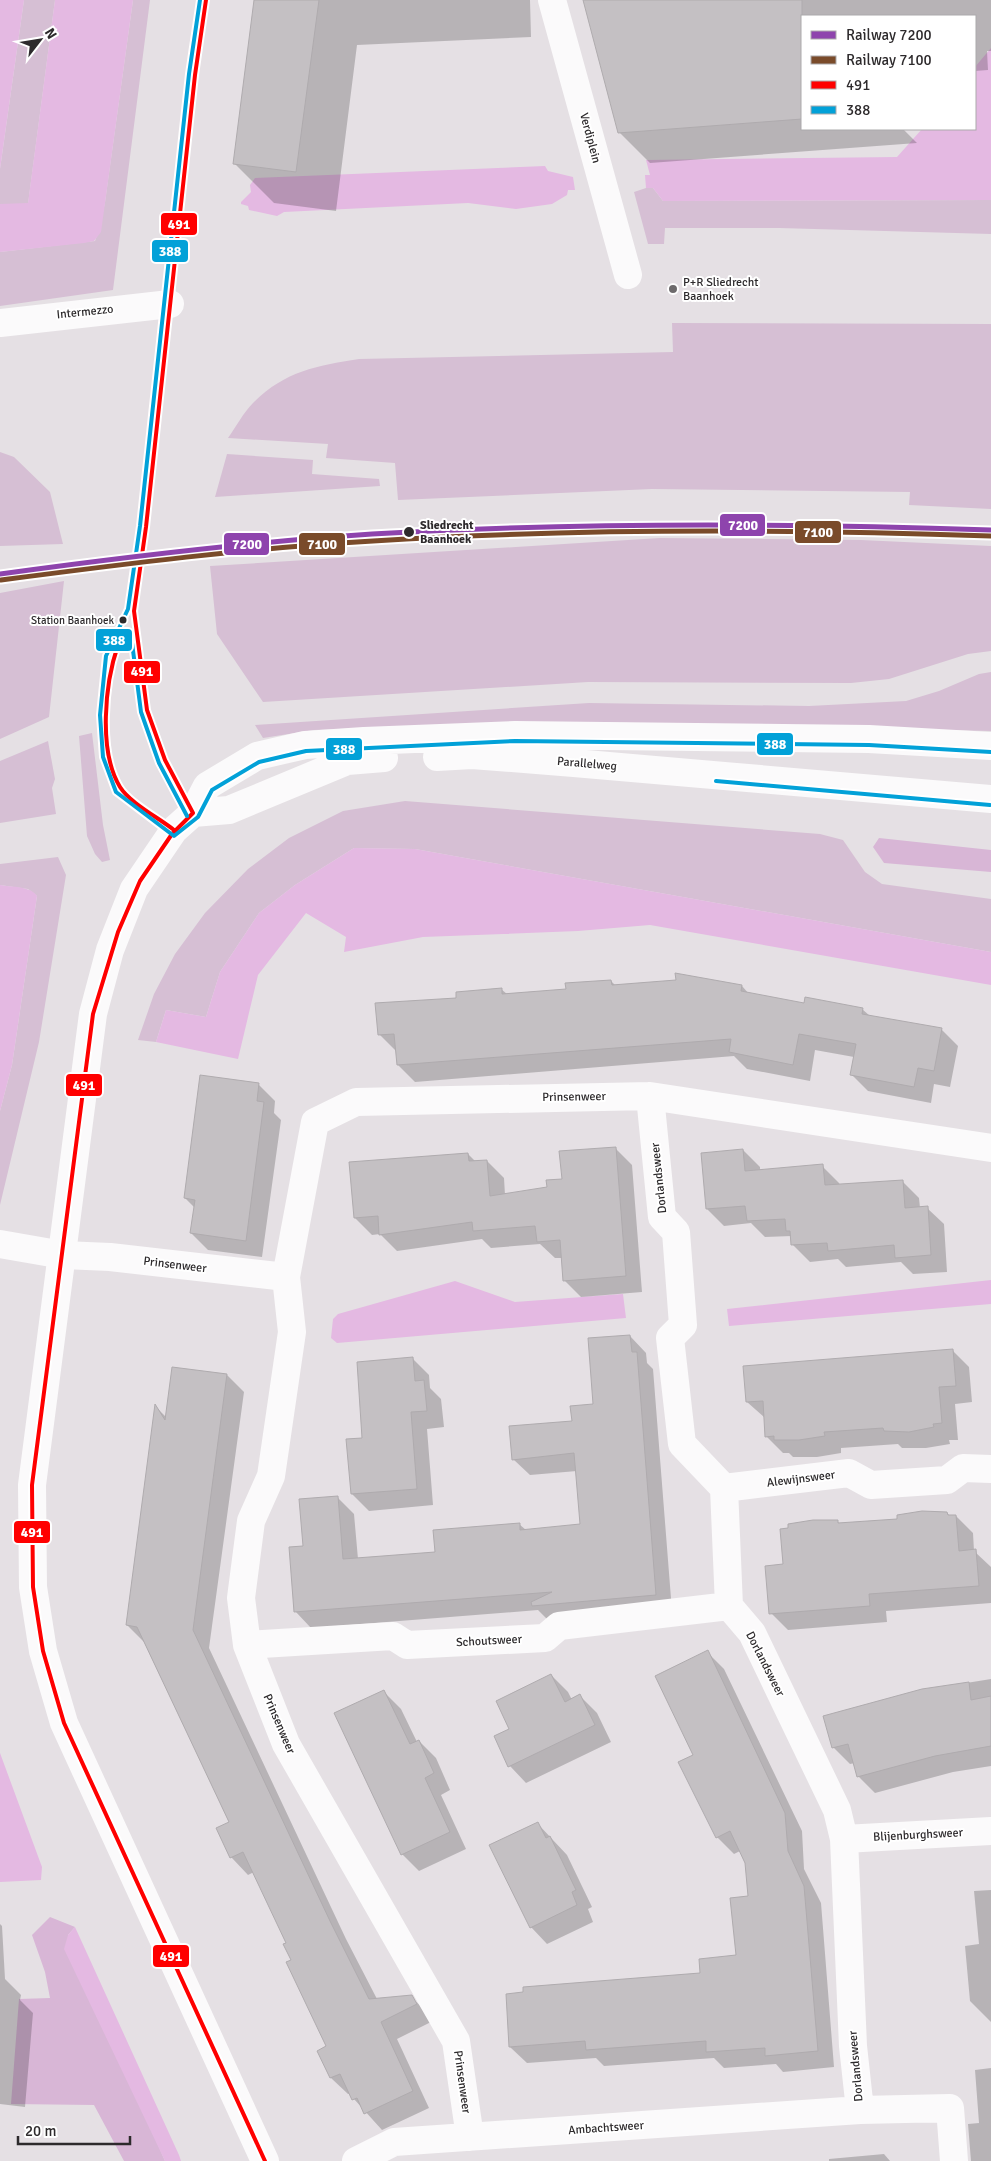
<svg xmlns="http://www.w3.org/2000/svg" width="991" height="2161" viewBox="0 0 991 2161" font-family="Signika,sans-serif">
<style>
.green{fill:#d6bfd4}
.forest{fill:#d8b6d6}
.water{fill:#e4b9e2}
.shadow{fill:#0003}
.building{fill:#c4c0c3;stroke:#afabae}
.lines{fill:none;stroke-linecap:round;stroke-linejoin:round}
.street{stroke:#fbfafb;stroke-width:28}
.secondary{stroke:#fbfafb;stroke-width:28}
.bus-1-casing{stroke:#fff;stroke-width:8}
.bus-2-casing{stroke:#fff;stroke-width:8}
.bus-1{stroke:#f00;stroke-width:4}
.bus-2{stroke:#02a1d8;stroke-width:4}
.rail-1-casing{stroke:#fff;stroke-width:9}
.rail-2-casing{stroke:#fff;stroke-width:9}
.rail-1{stroke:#8e44ad;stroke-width:5}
.rail-2{stroke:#7a4b2a;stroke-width:5}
.poi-dot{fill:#6d6a6c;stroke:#fff;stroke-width:2}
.stop-dot{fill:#2d2a2c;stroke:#fff;stroke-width:2}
.labels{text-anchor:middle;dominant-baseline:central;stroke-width:4;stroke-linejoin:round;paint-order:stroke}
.bus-label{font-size:11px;fill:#2d2a2c;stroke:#fff;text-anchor:end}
.street-label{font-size:12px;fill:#2d2a2c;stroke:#fff}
.poi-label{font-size:12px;fill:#2d2a2c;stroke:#fff;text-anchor:start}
.stop-label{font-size:12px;font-weight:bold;fill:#2d2a2c;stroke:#fff;text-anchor:start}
.line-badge{stroke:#fff;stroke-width:2}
.badge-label{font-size:14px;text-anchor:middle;font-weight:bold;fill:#fff}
</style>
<rect width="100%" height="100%" fill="#e5e0e4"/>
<path class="green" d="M24,0H55L28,204H0V169Z
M133,0H150L113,290L0,306V252L95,241L100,227L105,202Z
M646,188H653L663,201L991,200V234L779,228H665L664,244H648L634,192Z
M672,323L991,324V509L909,505L910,492L652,489L398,500L395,463L326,458L328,444L228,438C236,427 243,413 253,403C285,371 316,366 359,359L673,352Z
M0,452L14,457L50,492L63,544L0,546Z
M227,454L313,460L312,474L379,479L380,486L215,497Z
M660,538L861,540L991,546V651L968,654L889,679L851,683L588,682L263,702L217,634L210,566Z
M64,581L49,717L0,739V593Z
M991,672V731L591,722L414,726L314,730L263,738L255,725L589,703L809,706L906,701L939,691L979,674Z
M92,733L103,825L110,860L102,862L95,854L87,836L79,736Z
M48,741L55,779L52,788L56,814L0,823V761Z
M405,801L820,834L843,840L865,872L882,884L991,899V952L415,849L354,848L295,885L259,913L220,972L206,1017L166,1010L156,1042L138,1040L154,994L175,954L205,913L248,869L289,838L343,811Z
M58,857L66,875L39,1042L0,1205V1111L12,1065L37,896L28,889L0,885V864Z"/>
<path class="forest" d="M879,838L991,850V872L884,863L873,847Z
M50,1917L75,1927L68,1935L165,2161H124L94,2105L11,2104L19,1999L50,1998L45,1972L32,1935Z"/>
<path class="water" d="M0,0H24L0,169Z
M55,0H133L101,232L94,241L84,243L0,252V204L28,203Z
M991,48V200L663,201L653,188H646L645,175H650L646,160L897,157L922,129H975V67Z
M545,166L548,171L573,177L575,190H568L567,195L552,204L516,209L468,203L284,212L277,216L249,210L248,206L241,204V202L251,192L250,185L255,178Z
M354,848L415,849L991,952V985L650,925L578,931L423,937L344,952L346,937L306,913L258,975L238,1059L156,1042L166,1010L206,1017L220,972L259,913L295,885Z
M0,885C11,887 31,886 37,896L12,1065L0,1111Z
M991,1280V1304L729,1326L727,1309Z
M455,1281L515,1302L623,1294L626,1318L337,1343L331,1338L333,1319L338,1314Z
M0,1753L42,1867L41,1880L0,1882Z
M75,1927L179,2155L181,2161H165L64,1949L68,1935Z"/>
<path class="shadow" d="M256,0H530L531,37L357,45L336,211L274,203L234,163Z
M584,0H991V51H987L988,70L975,71V16H802V129H903L917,143L650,163L619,132Z
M611,981L616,986H742L749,994L805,1004L862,1009L870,1016L941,1029L958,1046L950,1087L934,1084L931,1103L868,1091L851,1074L854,1057L815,1050L810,1081L747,1069L734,1056L415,1082L398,1065L396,1051L379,1034L457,999L501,989L507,994L567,990Z
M258,1084L275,1101L274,1113L281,1120L262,1257L208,1250L191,1233L195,1208L185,1198Z
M615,1148L632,1165L642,1292L581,1297L564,1280L562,1258H555L540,1244L491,1248L482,1239L397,1251L380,1234L372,1235L355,1218L468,1154L476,1162L487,1161L504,1178L505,1195L549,1188Z
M743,1150L760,1167V1171L822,1166L839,1183L840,1185L902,1181L919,1198L920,1208H927L944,1224L947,1272L913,1274L901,1262L846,1267L838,1259L810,1262L793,1245L792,1236L765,1237L751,1223L724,1226L707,1209Z
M630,1336L646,1353L647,1363L653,1369L672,1611L549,1621L538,1610L311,1628L295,1611L304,1547L338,1498L354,1514L358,1559L436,1553L519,1524L526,1530L581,1525L577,1471L530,1475L513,1459L573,1422L594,1406Z
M952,1350L969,1367L972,1402L955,1404L958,1440H949L950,1444L926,1448H902L898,1444L841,1448V1453L817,1457H793L789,1453H783L766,1436L765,1418L747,1402Z
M412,1358L429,1375L430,1388L441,1399L444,1427L427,1429L433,1505L369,1511L352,1494L364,1439Z
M173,1368L227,1375L244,1392L209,1648L346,1939L377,1999L411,1997L429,2014L433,2021L397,2039L429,2108L382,2130L354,2099L351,2093L348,2094L331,2078L328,2047L287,1943L254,1872L248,1875L232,1858L218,1829L230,1823L144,1642L127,1625L156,1407L166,1417Z
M947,1513L950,1516H956L973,1533L974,1551L991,1567V1603L886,1611L887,1622L788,1630L771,1613L784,1565L837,1521L840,1524L898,1521Z
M707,1652L724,1669L802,1831L804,1869L821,1903L834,2067L783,2072L776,2064L724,2068L714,2058L604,2066L596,2058L527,2063L510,2047L702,1974L737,1956L749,1898L746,1862L740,1851L734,1854L717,1837L695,1755Z
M551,1675L568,1692L572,1700L580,1696L597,1713L611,1742L526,1783L510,1766L511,1729Z
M991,1679V1766L953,1772L875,1793L858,1776L855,1763L850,1764L833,1747L923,1690Z
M384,1692L401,1709L417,1742L419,1741L436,1758L450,1790L441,1795L466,1849L419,1871L402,1854Z
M538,1824L567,1855L592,1907L588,1909L593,1922L547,1944L531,1927Z
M991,1890V2022L970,2001L965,1946L979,1944L974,1891Z
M0,1924L2,1926L5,1979L21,1995L20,2000L33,2013L25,2107L0,2104Z
M991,2068V2161H971L968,2124L979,2123L975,2070Z
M884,2154L890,2161H829V2159Z"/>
<path class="building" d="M254,0H319L296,172L233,164Z
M583,0H802V119L618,133Z
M675,973L742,985L741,991L804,1003L805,997L863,1008L862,1014L942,1028L934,1071L918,1068L914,1087L850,1075L856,1044L799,1034L793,1065L729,1052L731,1039L397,1065L394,1034L378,1035L375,1003L456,998V992L502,988V994L566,989L565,983L611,980L612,985L676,980Z
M200,1075L259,1083L257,1101L264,1102L246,1241L190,1233L195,1200L184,1198Z
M616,1147L626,1276L563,1281L560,1240L537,1242L535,1226L473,1231L472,1222L379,1235L378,1216L354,1218L349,1162L468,1153L469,1161L487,1160L490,1196L547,1187L546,1180L562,1179L559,1151Z
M743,1149L745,1171L823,1164L825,1185L903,1180L905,1208L928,1206L931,1255L895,1258L894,1245L828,1251L827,1243L791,1245L790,1231H786L785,1219L747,1221L745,1206L706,1209L701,1153Z
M630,1335L632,1352H637L656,1595L532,1606L531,1602L552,1592L294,1612L289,1547L303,1546L299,1499L338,1496L343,1559L435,1552L433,1530L520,1523V1530L580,1524L574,1453L512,1460L509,1426L572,1421L570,1406L593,1404L588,1338Z
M953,1349L956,1386L939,1387L942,1423L933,1424L934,1427L909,1432L884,1431L883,1428L824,1432L825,1436L799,1440H774V1436L765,1437L763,1401L746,1402L743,1366Z
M413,1357L415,1381L424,1380L427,1411L411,1412L417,1489L351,1494L346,1439L362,1438L357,1362Z
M172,1367L227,1374L193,1630L330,1921L369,1999L412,1995L417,2004L381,2022L413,2091L364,2114L357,2098L352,2100L340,2074L330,2078L317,2051L326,2046L286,1962L291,1960L283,1944L286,1943L243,1852L230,1858L216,1828L229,1822L137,1627L126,1625L155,1404L165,1420Z
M922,1511L947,1512L948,1515H956L959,1551L976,1549L979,1586L869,1594L870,1606L769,1614L765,1566L783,1564L780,1529L788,1528V1524L813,1520H838V1523L897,1519V1515Z
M708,1650L785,1813L788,1851L804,1886L818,2051L765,2056V2048L706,2052V2041L586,2050L585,2041L509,2047L506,1994L523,1992V1987L700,1973L699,1959L736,1955L730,1898L748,1896L745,1863L730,1831L716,1838L678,1762L693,1755L655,1676Z
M551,1674L565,1702L580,1694L595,1725L508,1767L494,1736L509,1729L496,1701Z
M969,1682L971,1700L991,1696V1746L935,1756L857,1777L848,1744L832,1748L823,1716L922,1689Z
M384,1690L410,1744L419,1740L434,1773L425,1778L450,1832L401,1855L334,1713Z
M538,1822L546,1838L550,1836L576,1890L572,1892L577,1905L530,1928L489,1845Z"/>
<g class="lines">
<path class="street" d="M552,0L628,275
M0,323L170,304
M650,1096L662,1217L676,1232L683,1325L670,1338L682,1444L724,1488L729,1606L752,1633L837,1810L844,1839L853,2046L860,2110L950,2108L954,2161
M0,1244L63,1255L110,1257L286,1277
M724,1488L849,1473L871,1485L947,1480L963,1468L991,1469
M247,1645L393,1636L407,1645L545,1638L559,1626L729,1606
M844,1839L991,1831
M470,2137L456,2041L286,1744L247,1645L241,1598L251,1521L271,1476L292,1332L286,1277L315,1122L356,1102L650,1096L991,1148
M356,2161L394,2142L860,2110"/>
<path class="secondary" d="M437,757L472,755L574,763L991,799
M193,813L229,810L347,761L384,758
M265,2161L64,1723L43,1651L33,1587L32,1485L93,1014L110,950L134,889L174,830L193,813L207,786L257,756L305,745L364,741L515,735L869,739L991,746"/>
<g class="bus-1-casing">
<path id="bus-1" d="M206,0L195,75L146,527L134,611L147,710L165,760L193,813L172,834L140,881L118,932L93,1014L32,1485L33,1587L43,1651L64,1723L265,2161
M118,645C105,683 98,751 120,787C130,803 159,818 174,830"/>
</g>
<g class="bus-2-casing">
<path id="bus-2" d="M200,0L189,74L140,526L128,609L106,656L100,715L103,757L116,792L174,836L198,817L212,790L259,762L306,751L515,741L869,745L991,752
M131,635L141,712L159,763L187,816
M716,781L990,805"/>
</g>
<use href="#bus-1" class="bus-1"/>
<use href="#bus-2" class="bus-2"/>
<g class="rail-1-casing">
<path id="rail-1" d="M0,574C124,557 248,542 372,534C579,522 785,523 991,530"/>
</g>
<g class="rail-2-casing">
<path id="rail-2" d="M1,580C124,564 248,548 373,541C579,528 785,529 991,536"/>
</g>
<use href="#rail-1" class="rail-1"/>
<use href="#rail-2" class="rail-2"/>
</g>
<circle class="poi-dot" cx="673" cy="289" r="5"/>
<g class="stop-dot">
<circle cx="409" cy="532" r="6"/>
<circle cx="123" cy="620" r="4.5"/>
</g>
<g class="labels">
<g class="bus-label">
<text x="114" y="620">Station Baanhoek</text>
</g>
<g class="street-label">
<text transform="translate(590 138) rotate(75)">Verdiplein</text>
<text transform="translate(85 312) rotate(-6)">Intermezzo</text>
<text transform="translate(587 764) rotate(5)">Parallelweg</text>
<text transform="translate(574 1097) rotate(-1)">Prinsenweer</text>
<text transform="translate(659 1178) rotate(-96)">Dorlandsweer</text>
<text transform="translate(175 1265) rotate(7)">Prinsenweer</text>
<text transform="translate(801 1479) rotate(-7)">Alewijnsweer</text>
<text transform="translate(489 1641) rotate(-3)">Schoutsweer</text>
<text transform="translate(765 1664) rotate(63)">Dorlandsweer</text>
<text transform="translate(279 1724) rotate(67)">Prinsenweer</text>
<text transform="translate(918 1835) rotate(-3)">Blijenburghsweer</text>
<text transform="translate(856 2066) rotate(-95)">Dorlandsweer</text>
<text transform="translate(462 2082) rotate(82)">Prinsenweer</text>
<text transform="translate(606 2128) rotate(-4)">Ambachtsweer</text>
</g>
<g class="poi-label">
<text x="683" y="282">P+R Sliedrecht<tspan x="683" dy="14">Baanhoek</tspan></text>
</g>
<g class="stop-label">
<text x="420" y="525">Sliedrecht<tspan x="420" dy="14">Baanhoek</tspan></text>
</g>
</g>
<g class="line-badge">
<rect x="160" y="212" width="38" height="24" rx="5" fill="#f00"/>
<rect x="151" y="239" width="38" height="24" rx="5" fill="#02a1d8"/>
<rect x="719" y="513" width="47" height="24" rx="5" fill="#8e44ad"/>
<rect x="794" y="520" width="48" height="24" rx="5" fill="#7a4b2a"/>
<rect x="223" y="532" width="47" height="24" rx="5" fill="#8e44ad"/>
<rect x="298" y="532" width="48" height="24" rx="5" fill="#7a4b2a"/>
<rect x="95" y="628" width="38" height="24" rx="5" fill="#02a1d8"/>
<rect x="123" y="660" width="38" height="24" rx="5" fill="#f00"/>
<rect x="756" y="732" width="38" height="24" rx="5" fill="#02a1d8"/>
<rect x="325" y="737" width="38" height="24" rx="5" fill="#02a1d8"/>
<rect x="65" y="1073" width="38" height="24" rx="5" fill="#f00"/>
<rect x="13" y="1520" width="38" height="24" rx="5" fill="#f00"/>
<rect x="152" y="1944" width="38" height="24" rx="5" fill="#f00"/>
</g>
<g class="badge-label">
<text x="179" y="229">491</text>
<text x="170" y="256">388</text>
<text x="743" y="530">7200</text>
<text x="818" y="537">7100</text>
<text x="247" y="549">7200</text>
<text x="322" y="549">7100</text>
<text x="114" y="645">388</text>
<text x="142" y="676">491</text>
<text x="775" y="749">388</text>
<text x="344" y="754">388</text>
<text x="84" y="1090">491</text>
<text x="32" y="1537">491</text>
<text x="171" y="1961">491</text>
</g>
<rect x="801" y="15" width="175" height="115" fill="#ffffff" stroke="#abaaab"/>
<rect x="811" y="31" width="25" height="8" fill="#8e44ad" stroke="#abaaab"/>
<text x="846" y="40" font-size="15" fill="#2d2a2c">Railway 7200</text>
<rect x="811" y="56" width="25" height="8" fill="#7a4b2a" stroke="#abaaab"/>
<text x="846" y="65" font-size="15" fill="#2d2a2c">Railway 7100</text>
<rect x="811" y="81" width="25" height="8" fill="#ff0000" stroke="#abaaab"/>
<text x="846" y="90" font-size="15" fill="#2d2a2c">491</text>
<rect x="811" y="106" width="25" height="8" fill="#02a1d8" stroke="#abaaab"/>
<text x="846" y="115" font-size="15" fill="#2d2a2c">388</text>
<g transform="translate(40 40) rotate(59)" stroke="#ffffff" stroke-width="4" paint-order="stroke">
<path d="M0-4L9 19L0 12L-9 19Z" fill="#2d2a2c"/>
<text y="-8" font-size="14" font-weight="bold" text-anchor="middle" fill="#2d2a2c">N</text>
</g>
<path d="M18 2136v8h112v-8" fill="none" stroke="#2d2a2c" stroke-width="2.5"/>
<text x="25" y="2136" font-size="15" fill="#2d2a2c" stroke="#ffffff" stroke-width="4" paint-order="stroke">20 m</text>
</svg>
